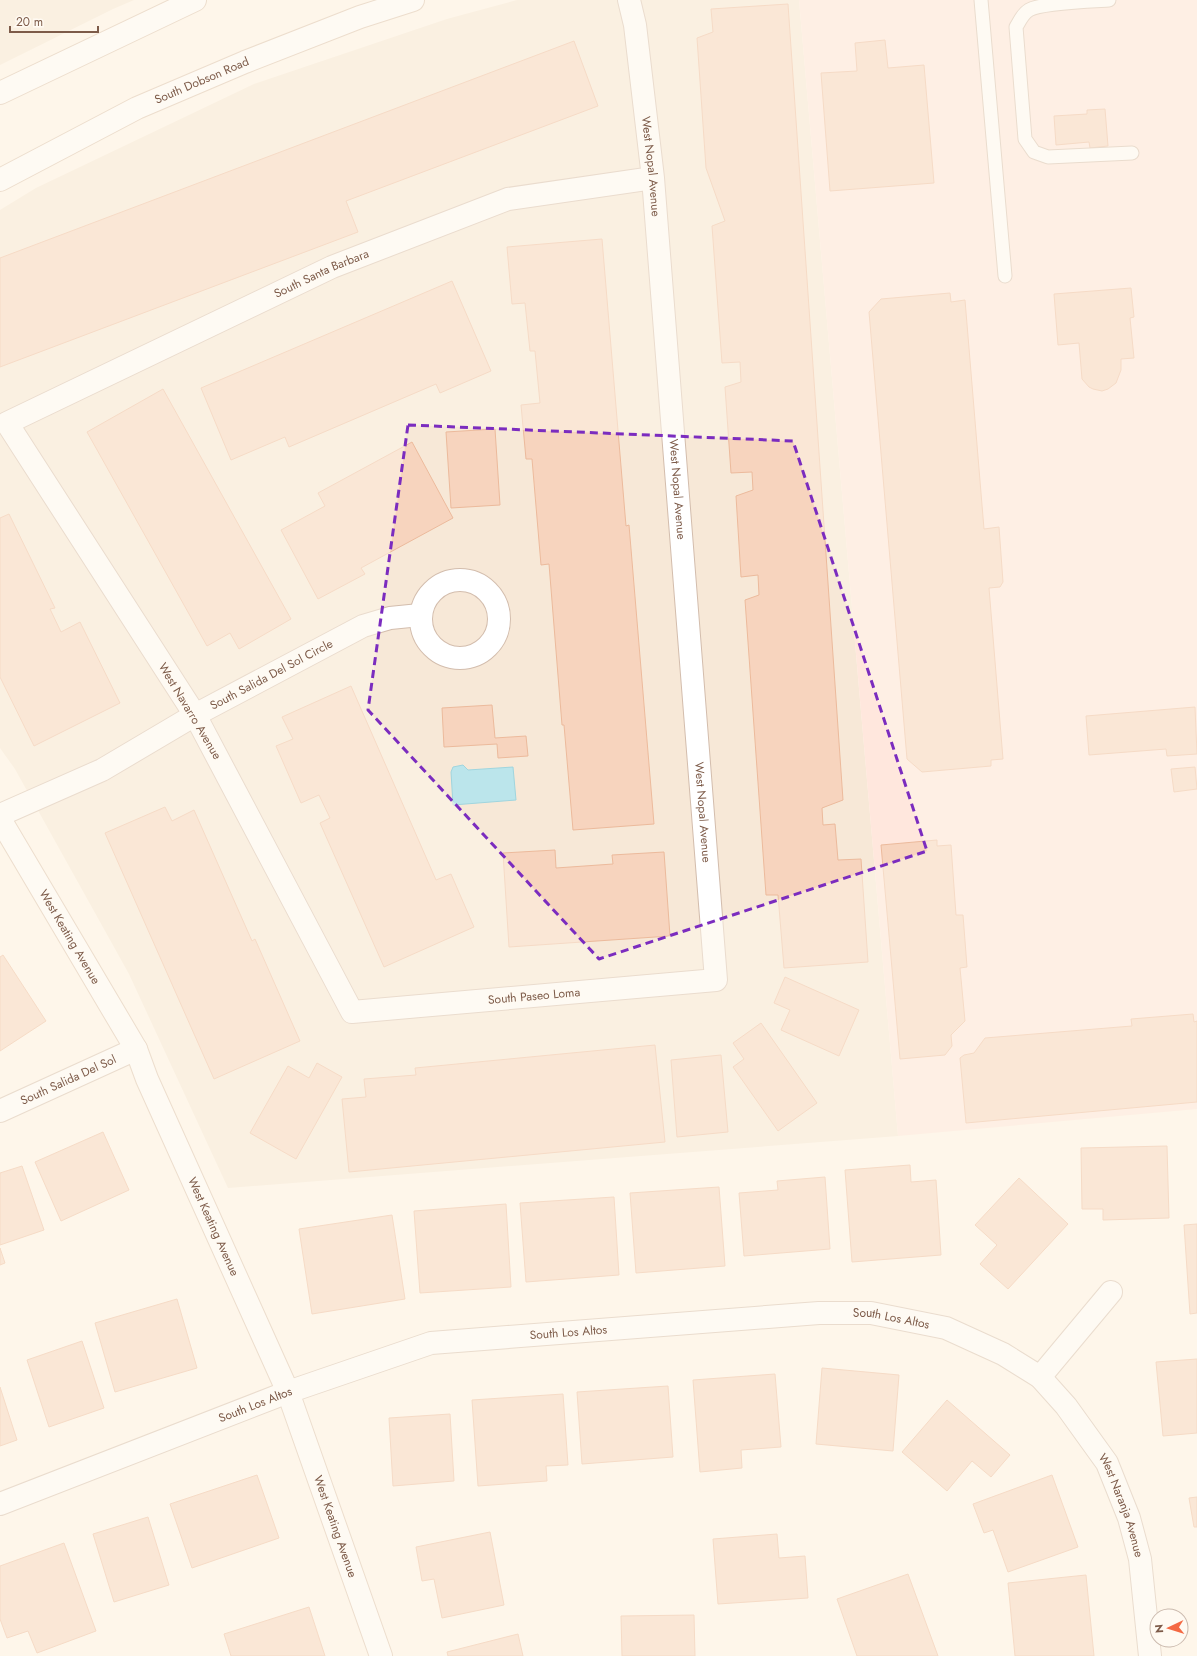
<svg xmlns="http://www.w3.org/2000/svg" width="1197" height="1656" viewBox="0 0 1197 1656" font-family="Jost,sans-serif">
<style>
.residential{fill:#f7e8d7}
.commercial{fill:#ffe7dd}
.water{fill:#bbe5eb;stroke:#a0d5de}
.building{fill:#f7d4be;stroke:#ecba9c}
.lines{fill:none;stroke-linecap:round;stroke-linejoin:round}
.lane-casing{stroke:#d3bdad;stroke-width:15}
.street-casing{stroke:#d3bdad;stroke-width:24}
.secondary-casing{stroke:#d9c0ac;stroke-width:24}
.lane{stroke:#fff;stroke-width:13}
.street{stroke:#fff;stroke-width:22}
.secondary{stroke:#fff;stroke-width:22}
.marked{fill:none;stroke:#7b2cbf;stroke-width:3;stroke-dasharray:8 5;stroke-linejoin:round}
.labels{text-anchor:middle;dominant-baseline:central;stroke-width:3;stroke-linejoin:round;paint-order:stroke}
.street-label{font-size:12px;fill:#7d5b49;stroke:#fffaf2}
</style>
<rect width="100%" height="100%" fill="#fef6ea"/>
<path class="residential" d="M0,0H134L113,9L0,65Z
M517,0H799L898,1136L228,1188L129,974L15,769L0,748V210L36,188L254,84L447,19Z"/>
<path class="commercial" d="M799,0H1197V1109L898,1136Z"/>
<path class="water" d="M463,765L468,770L513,767L516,800L453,805L451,772L453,767Z"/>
<path class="building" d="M788,4L843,800L822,808L823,825L835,824L838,860L861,859L868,962L784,968L778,895H766L745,600L759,595L758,575L741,577L736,496L753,490L752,472L731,473L725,387L741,382L740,362L722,363L712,226L725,221L706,168L697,38L713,32L711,9Z
M885,40L888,68L924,65L934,183L830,191L821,73L857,71L855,43Z
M574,41L598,106L346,201L358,232L0,367V258Z
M1105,109L1108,146L1090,148L1089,142L1056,145L1054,116L1087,114V110Z
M602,239L626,526L629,525L654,824L573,830L564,725H562L549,564L541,565L532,459H526L521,405L540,403L535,351H530L525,303L512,304L507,247Z
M452,281L491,371L440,393L436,384L289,447L285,437L231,460L201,388Z
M1131,288L1134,317L1130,318L1134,358L1121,359V370L1116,383L1108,389L1102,391L1093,389L1089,387L1082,379L1079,343L1058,345L1054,294Z
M950,293L951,302L965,300L984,529L999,527L1003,582L1000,587L989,588L1003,759L991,760V766L922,772L907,759L869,312L881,299Z
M163,389L291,619L239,649L230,633L207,646L87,432Z
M495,429L500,505L451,508L446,432Z
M412,442L453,518L361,568L365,574L318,599L281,530L325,506L318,493Z
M9,514L55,608L50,609L61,632L80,622L120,703L34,746L0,677V518Z
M351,686L436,880L451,874L474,927L384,967L320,823L330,818L319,795L301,803L276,746L293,739L282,717Z
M492,705L495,738L526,736L528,756L498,758L497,744L444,747L442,708Z
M1195,707L1197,754L1167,756L1166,749L1089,755L1086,716Z
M1195,767L1197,789L1174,792L1171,769Z
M165,807L172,821L194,810L252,941L255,939L300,1041L214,1079L105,833Z
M937,840V846L951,845L956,915H963L967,967L960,968L965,1021L951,1035L952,1046L945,1055L900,1059L881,845Z
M555,850L556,868L613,864L612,855L664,852L670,936L509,947L503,853Z
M3,955L46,1021L0,1051V957Z
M785,977L859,1010L839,1056L781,1030L790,1010L774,1003Z
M1193,1014L1194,1022L1197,1021V1102L966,1123L960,1058L964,1055L974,1053L985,1038L1132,1026L1131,1019Z
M761,1023L817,1103L778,1131L733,1067L744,1059L733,1043Z
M655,1045L665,1142L349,1172L342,1099L366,1097L364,1079L416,1075L415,1068Z
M721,1055L728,1132L677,1137L671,1060Z
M317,1063L342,1077L296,1159L250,1133L288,1066L309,1078Z
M103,1132L129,1190L61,1221L35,1162Z
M1167,1146L1169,1218L1103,1220V1209H1082L1081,1148Z
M910,1165L911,1182L936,1180L941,1255L852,1262L845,1170Z
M22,1166L44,1230L0,1245V1173Z
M825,1177L830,1249L744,1256L739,1193L778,1190L777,1181Z
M1019,1178L1068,1224L1008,1289L980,1264L997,1245L975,1225Z
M719,1187L725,1266L636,1273L630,1193Z
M614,1197L619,1275L526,1282L520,1203Z
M506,1204L511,1287L420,1293L414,1211Z
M392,1215L405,1299L312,1314L299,1229Z
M1197,1224V1313L1190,1314L1184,1225Z
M0,1248L5,1263L0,1265Z
M177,1299L197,1368L115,1392L95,1323Z
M82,1341L104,1408L49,1427L27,1360Z
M1197,1359V1433L1163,1436L1156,1362Z
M822,1368L899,1375L893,1451L816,1444Z
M775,1374L781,1447L741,1450L742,1468L700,1472L693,1380Z
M668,1386L673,1457L582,1464L577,1392Z
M0,1387L17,1440L0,1446Z
M563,1394L568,1465L546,1466L547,1481L478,1486L472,1400Z
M947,1400L1010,1455L991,1477L972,1461L947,1491L902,1452Z
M450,1414L454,1481L393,1486L389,1418Z
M257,1475L279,1538L192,1568L170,1504Z
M1052,1475L1078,1547L1008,1572L993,1530L984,1533L973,1504Z
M1197,1497V1527H1194L1189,1498Z
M148,1517L169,1585L114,1602L93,1534Z
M490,1532L504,1605L442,1618L434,1579L422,1581L416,1547Z
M777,1534L779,1558L805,1556L808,1598L718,1604L713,1539Z
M64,1543L96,1631L37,1653L28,1631L7,1638L0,1619V1566Z
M908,1574L938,1656H857L837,1599Z
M1086,1575L1094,1656H1015L1008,1583Z
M309,1607L325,1656H231L224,1634Z
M694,1615L695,1656H622L621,1616Z
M518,1634L523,1656H448L447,1652Z"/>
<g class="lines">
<g class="lane-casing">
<path id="lane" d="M981,0L1005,276
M1109,0C1094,1 1040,3 1029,10C1022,14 1020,21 1016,27L1025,139L1034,152L1048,157L1132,153"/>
</g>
<g class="street-casing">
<g id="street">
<path id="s1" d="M629,0L635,25L653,178L716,980L352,1012L195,715L7,423L332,267L508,199L653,178"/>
<circle cx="460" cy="619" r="39"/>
<path id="s2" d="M0,815L102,770L195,715L363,626L390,618L420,615"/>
<path id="s3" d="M0,1111L136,1049"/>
<path d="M1040,1377L1111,1292"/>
<path id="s4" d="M0,1504L288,1392L431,1343L819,1313H871L946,1328L1003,1354L1040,1377L1066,1406L1107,1463L1129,1518L1140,1559L1150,1656"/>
</g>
</g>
<g class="secondary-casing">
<g id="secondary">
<path d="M0,93L195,0"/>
<path id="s5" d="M0,180L137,108L245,62L360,17L413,0"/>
<path id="s6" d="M0,819L136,1049L147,1079L288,1392L381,1656"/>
</g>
</g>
<use href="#lane" class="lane"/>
<use href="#street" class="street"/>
<use href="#secondary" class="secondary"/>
</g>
<path d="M0 0H1197V1656H0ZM408,425L793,441L927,851L599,959L368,710Z" fill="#fef6ea" fill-opacity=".55" fill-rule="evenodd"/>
<path class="marked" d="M408,425L793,441L927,851L599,959L368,710Z"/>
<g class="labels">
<g class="street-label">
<text stroke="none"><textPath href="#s5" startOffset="225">South Dobson Road</textPath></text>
<text stroke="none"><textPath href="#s1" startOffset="168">West Nopal Avenue</textPath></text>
<text stroke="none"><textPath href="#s1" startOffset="2381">South Santa Barbara</textPath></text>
<text stroke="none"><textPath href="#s1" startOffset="492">West Nopal Avenue</textPath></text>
<text stroke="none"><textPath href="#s2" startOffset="306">South Salida Del Sol Circle</textPath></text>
<text transform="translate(190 711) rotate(59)">West Navarro Avenue</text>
<text stroke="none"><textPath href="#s1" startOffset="816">West Nopal Avenue</textPath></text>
<text stroke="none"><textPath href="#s6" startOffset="137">West Keating Avenue</textPath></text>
<text transform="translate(534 996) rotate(-5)">South Paseo Loma</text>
<text stroke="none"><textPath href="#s3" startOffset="75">South Salida Del Sol</textPath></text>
<text stroke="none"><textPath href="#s6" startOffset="461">West Keating Avenue</textPath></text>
<text stroke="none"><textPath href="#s4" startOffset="922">South Los Altos</textPath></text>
<text stroke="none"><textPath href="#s4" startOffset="598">South Los Altos</textPath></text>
<text stroke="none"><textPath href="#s4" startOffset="274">South Los Altos</textPath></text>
<text stroke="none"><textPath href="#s4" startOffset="1238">West Naranja Avenue</textPath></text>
<text stroke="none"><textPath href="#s6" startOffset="785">West Keating Avenue</textPath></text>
</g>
</g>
<g transform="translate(1169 1628) rotate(266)"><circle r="19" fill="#fffaf2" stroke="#cbbaae"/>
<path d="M0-3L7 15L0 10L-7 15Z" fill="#f46943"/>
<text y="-6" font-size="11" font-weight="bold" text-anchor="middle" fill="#7d5b49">N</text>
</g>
<path d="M10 26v6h88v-6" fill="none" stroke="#7d5b49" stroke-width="2"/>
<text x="16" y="26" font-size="12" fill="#7d5b49" stroke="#fffaf2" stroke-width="3" paint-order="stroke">20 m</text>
</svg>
